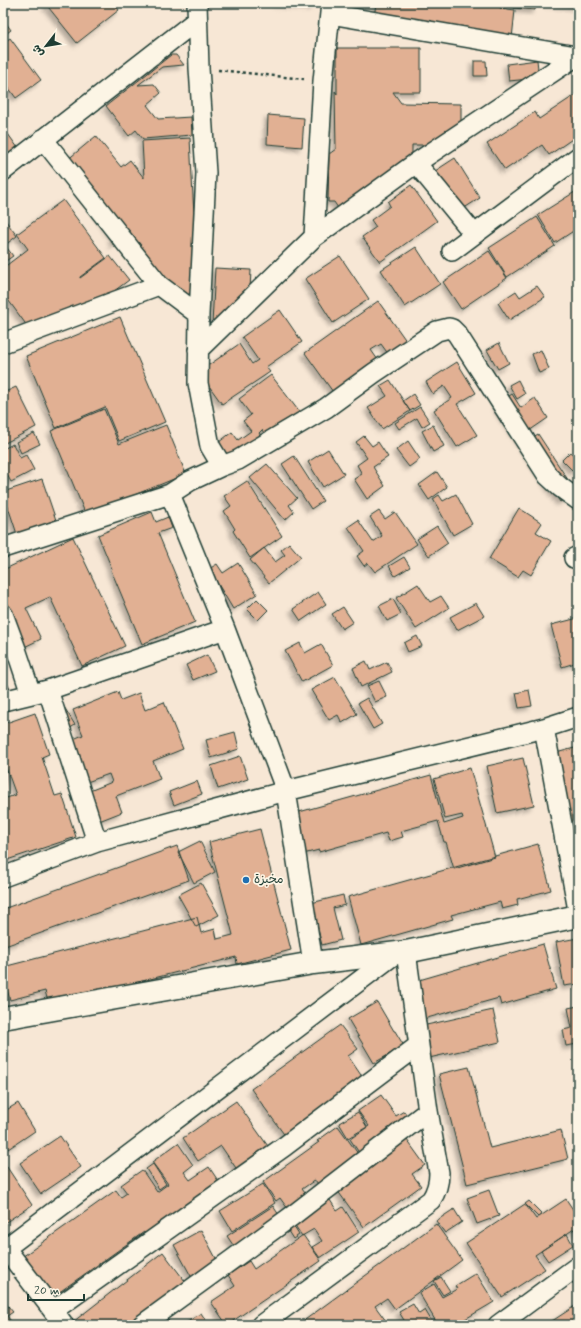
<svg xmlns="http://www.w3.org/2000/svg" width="581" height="1328" viewBox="0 0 581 1328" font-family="Mynerve,'Playpen Sans Arabic',sans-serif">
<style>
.building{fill:#e1b093;stroke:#1f3d34;filter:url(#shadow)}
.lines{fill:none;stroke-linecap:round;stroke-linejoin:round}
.minor-casing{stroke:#1f3d34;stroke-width:22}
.primary-casing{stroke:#1f3d34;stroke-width:25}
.path{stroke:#1f3d34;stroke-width:2.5;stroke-dasharray:3 3;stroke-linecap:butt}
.minor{stroke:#fcf5e5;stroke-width:19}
.primary{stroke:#fcf5e5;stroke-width:22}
.poi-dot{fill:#1f6fb2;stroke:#fcf5e5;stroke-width:1.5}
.labels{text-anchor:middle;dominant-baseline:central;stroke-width:3.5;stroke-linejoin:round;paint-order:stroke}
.poi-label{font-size:12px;fill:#1f3d34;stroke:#fcf5e5;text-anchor:start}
</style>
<defs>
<filter id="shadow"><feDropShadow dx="-3.5" dy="3.5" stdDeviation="2" flood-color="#0004"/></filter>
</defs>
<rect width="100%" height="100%" fill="#f7e7d5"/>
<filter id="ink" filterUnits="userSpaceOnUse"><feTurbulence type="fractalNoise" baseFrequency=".025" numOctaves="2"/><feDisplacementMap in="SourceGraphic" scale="8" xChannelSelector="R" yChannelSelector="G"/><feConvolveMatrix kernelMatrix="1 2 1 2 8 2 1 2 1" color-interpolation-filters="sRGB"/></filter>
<g filter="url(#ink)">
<path class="building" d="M45,3H114L119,10L77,43Z
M276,3H313V6Z
M376,3H500V8L515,10L511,48L374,18Z
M514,3H536L535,10L514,8Z
M547,3H578V6Z
M3,19L11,30L3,36Z
M10,38L41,80L16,98L3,80V43Z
M337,48H421V92H393L401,103L461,104V122L430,145H412V157L340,211L334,202H328L329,154L336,149L335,91L337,94Z
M171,55H176L184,65L162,67L138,85L154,84L161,93L147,105L158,119L191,117L192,135L143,139L136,130L129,136L106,106Z
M537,60L539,78L509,81L507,64Z
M474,61H486L487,76H474Z
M578,93V135L549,155L542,145L505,170L487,144L535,112L539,119Z
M268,115L304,118L302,147L267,144Z
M8,134L18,148L3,158V137Z
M96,136L121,167L130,160L144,178L142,141L190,138L198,295L167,297L131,250L130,231L113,245V237L66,161Z
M455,158L480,198L455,214L429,175Z
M411,185L437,221L380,262L362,237L376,227L371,220L390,206L388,202Z
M578,190V228L555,243L538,215Z
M63,200L106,258L80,277V278L110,256L129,280L79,317L36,338L3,293V268L28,249L17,234Z
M3,217L17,236L5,245L13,256L3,263Z
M537,217L555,246L507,277L489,248Z
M416,247L440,284L405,307L381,270Z
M489,251L507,278L461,309L443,282Z
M340,256L369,299L333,323L305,279Z
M215,268L251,270L249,310L212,324Z
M537,286L545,297L509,320L498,303L516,291L520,297Z
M378,301L407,342L389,355L381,344L371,350L378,360L333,392L305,353Z
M280,310L302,342L266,367L270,372L222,404L199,372L239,344L252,364L258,360L242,337Z
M120,317L165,422L119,441L105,407L56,428L26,356Z
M499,343L509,363L498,369L487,350Z
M541,350L549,369L539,373L532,354Z
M457,362L476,393L457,404L477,435L457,447L434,410L452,398L444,386L433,394L426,382Z
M271,375L304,418L271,443L262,430L259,433L268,444L232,471L214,446L232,432L238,440L251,431L243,421L251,415L239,399Z
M390,380L410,411L382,429L368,408L387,396L380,386Z
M518,380L525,394L517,399L509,385Z
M16,387L36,427L3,444V393Z
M413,394L420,405L410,411L403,401Z
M512,394L521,408L535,398L548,418L526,433L530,439L538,434L576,492L560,502L496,405Z
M420,407L430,422L422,427L417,418L399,429L395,423Z
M104,409L119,444L166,425L186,474L132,496L134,500L88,520L51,431Z
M433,425L444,446L433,452L422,431Z
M34,433L40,444L21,453L16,442Z
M364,436L372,446L378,442L388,457L373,467L385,486L367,499L354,479L362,474L357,465L367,458L356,442Z
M408,441L420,459L409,467L396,450Z
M13,444L20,458L26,455L34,470L11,482L3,467V449Z
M328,449L344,474L323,487L308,462Z
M570,452L578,459V468L574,472L562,460Z
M294,456L323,501L311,509L282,464Z
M267,464L297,498L289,505L294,512L285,520L250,478Z
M437,472L447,487L429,500L419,485Z
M42,479L56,520L17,534L3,492Z
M247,481L282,536L250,558L233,531L235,529L224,511L231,506L224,496Z
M456,494L472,524L453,535L433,499L439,495L443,501Z
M519,508L542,523L536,532L551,541L531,575L523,570L518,577L489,559Z
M379,511L385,519L395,512L417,544L375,572L368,563L364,566L357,556L364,551L348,527L358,520L373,542L382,536L370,517Z
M152,512L156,522L168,517L172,528L158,533L195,622L142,644L111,570L112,569L98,535Z
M437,526L448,543L429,556L417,539Z
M73,537L125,646L82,666L50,597L26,608L41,639L16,651L3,613V570Z
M289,543L301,557L269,583L250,560L264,548L275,562L285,555L281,550Z
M404,557L410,567L395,576L389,566Z
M238,563L257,594L233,609L209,569L217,564L223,573Z
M418,584L430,602L441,596L449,608L416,629L396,598Z
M318,592L326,604L301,621L293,609Z
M257,599L268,610L258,620L247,609Z
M393,599L401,614L387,621L379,606Z
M476,603L484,616L457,630L450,617Z
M343,607L353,622L342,629L332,614Z
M578,618V662L562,667L551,625Z
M417,636L422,646L408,652L404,643Z
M300,643L305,653L321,644L333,665L302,682L285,651Z
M207,655L215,671L193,680L186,665Z
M366,661L370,670L387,662L392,672L361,687L353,668Z
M3,675L11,691L3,695Z
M335,677L357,714L342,723L338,715L329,720L311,690Z
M379,681L387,697L375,702L367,686Z
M529,690L532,706L519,708L516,693Z
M118,692L121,700L139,693L145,710L164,702L183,749L153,761L160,779L116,796L122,812L94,823L82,794L112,782L109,774L87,782L71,740L83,735L73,710Z
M367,698L382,724L373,729L358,703Z
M63,705L75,725L66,731Z
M35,713L49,754L42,757L55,796L62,794L76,837L7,860L3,849V799L16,795L3,759V724Z
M235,732L239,749L211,758L206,740Z
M578,747V871L545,756Z
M240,756L248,779L218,789L211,766Z
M523,758L534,805L497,813L487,766Z
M470,768L495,857L454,869L446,842H444L438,821L401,831L403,837L389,841L386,833L319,852V850L303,854L292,814L431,775L444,824L463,818L462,815L445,819L434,779Z
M197,781L202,794L174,805L169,792Z
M260,829L291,950L237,964L236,957L49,1005L45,991L10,1000L3,974V967L197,917L201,933L215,929L217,939L233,935L209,842Z
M200,841L215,872L194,883L178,852Z
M538,844L551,890L517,899L518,905L502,909L500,902L451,915L453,919L361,945L348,897Z
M177,846L189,880L5,946V944L3,945V909Z
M3,850L8,860L3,863Z
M201,883L219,915L196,927L178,895Z
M343,895L345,905L333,908L341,940L322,945L311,903Z
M578,938V984L564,986L556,942Z
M543,944L556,989L501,1005L499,998L420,1020L409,983Z
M377,1002L394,1031H395L404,1046L374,1063L348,1019Z
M578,1006V1044L566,1046L563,1030L572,1028L568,1008Z
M493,1010L500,1042L429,1058L422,1026Z
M340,1025L358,1049L348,1056L365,1081L286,1137L251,1089Z
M469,1067L490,1148L561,1130L568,1159L467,1184L439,1074Z
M381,1095L396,1116L404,1111L414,1126L364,1160L350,1139L369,1126L358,1111Z
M236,1101L270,1149L238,1171L221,1146L198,1161L183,1138Z
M18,1103L35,1131L8,1149L3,1141V1112Z
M358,1112L367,1127L348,1138L339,1123Z
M338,1126L364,1162L324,1192L315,1180L302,1189L312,1202L293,1216L280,1198L276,1201L263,1182L319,1142L317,1141Z
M60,1136L81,1167L41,1194L20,1163Z
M407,1140L425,1165L412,1174L421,1186L364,1227L337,1190Z
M178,1143L193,1165L184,1172L190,1180L209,1167L221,1185L148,1237L144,1232L51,1298L22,1257L116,1190L121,1197L127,1193L121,1185L142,1170L157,1192L168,1184L152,1162Z
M3,1161L32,1205L3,1224Z
M153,1164L166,1184L159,1189L146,1169Z
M263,1184L275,1203L232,1231L220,1211Z
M489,1190L499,1216L477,1224L467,1198Z
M566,1199L578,1217V1236L574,1229L535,1255L545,1269L502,1297L466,1243L525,1204L536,1219Z
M330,1200L337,1211L343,1207L359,1232L320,1258L312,1247L322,1241L314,1229L302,1236L294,1224Z
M529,1201L542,1214L538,1217L525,1204Z
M273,1206L285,1224L239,1254L227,1236Z
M454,1209L462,1222L445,1233L436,1221Z
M436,1224L462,1260L395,1309L387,1298L375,1306L389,1325H298Z
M294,1227L299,1235L293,1239L288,1231Z
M201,1230L219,1264L192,1278L174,1245Z
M567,1234L573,1245L548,1261L541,1251Z
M303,1235L321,1261L227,1325L211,1302L235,1286L228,1275L249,1261L254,1269Z
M163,1252L191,1289L144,1325H69Z
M476,1273L494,1302L455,1325H438L419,1293L434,1284L442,1297L457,1289L455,1286Z
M441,1277L450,1291L443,1295L434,1281Z
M3,1300L13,1312L7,1316L14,1325H3Z
M413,1304L419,1314L425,1310L434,1325H407L399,1312Z
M578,1304V1325H546Z
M201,1313L209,1325H183Z
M168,1320L172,1325H161Z"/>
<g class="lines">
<g class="minor-casing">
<path id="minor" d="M330,14L576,56
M43,139L159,285
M416,163L474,234
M3,171L197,20
M314,237L323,81L331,3
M452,251L578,157
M3,343L159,285L199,315
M198,350L314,237L416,163L578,55
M222,466L238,460L326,408L374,373L437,331L449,328L452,329L457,334L548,476L560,487L578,500
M170,494L225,629L286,791L313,963
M3,548L170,494L190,481L222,466L210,446L198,383L199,315L206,173L199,68L197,3
M574,558L578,556
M3,614L16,649L31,694
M48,690L97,842
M3,701L48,690L225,629
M544,728L578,910
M3,877L97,842L286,791L544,728L578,717
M3,1245L64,1325
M3,1250L395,954
M54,1310L285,1146L419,1045
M142,1325L292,1216L428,1111
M261,1325L431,1200C437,1191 439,1183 439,1173L428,1111L406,952
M498,1325L578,1266"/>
</g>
<g class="primary-casing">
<path id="primary" d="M3,1018L313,963L406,952L578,916"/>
</g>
<path class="path" d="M218,70L304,79"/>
<use href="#minor" class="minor"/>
<use href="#primary" class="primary"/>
</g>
</g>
<circle class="poi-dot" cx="246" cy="880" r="4"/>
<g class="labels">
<g class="poi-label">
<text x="254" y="880">مخبزة</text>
</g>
</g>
<rect width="581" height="1328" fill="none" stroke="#fcf5e5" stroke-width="16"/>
<rect x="8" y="8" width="565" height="1312" fill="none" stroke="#1f3d34" stroke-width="1.5" filter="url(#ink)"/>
<g transform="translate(46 46) rotate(239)" stroke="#fcf5e5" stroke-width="3" paint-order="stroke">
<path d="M0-3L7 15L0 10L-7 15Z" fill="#1f3d34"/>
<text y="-6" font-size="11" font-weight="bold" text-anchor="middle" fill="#1f3d34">ش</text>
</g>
<path d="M28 1294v6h56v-6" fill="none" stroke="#1f3d34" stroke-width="2"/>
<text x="34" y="1294" font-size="12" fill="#1f3d34" stroke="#fcf5e5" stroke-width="3" paint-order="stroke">20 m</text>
</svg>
